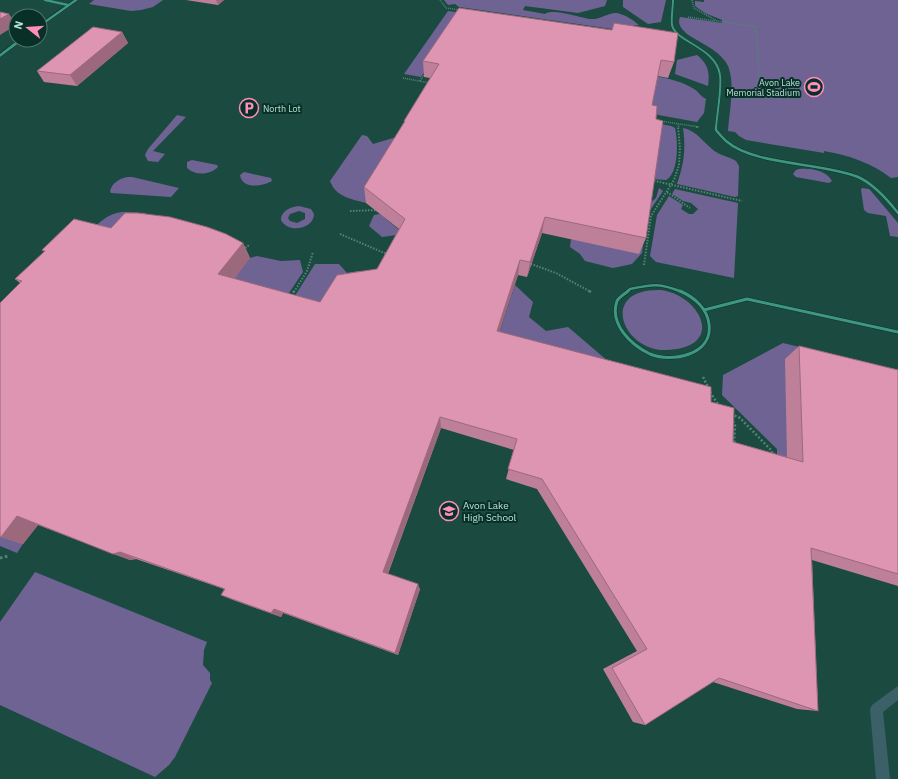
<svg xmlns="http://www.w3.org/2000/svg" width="898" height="779" viewBox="0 0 898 779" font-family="'IBM Plex Sans',sans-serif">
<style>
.green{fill:#6f6394;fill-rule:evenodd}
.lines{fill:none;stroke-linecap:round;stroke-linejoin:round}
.stream{fill:#3c6068;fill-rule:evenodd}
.service-far2-casing{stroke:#122e27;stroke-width:2.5}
.service-far1-casing{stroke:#122e27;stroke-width:3.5}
.service-casing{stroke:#122e27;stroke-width:4}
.minor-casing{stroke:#122e27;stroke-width:3}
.tertiary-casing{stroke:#122e27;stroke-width:1}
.path-far3{stroke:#558377;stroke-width:1.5;stroke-dasharray:1 1;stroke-linecap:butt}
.path-far2{stroke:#558377;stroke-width:2;stroke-dasharray:1.5 1.5;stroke-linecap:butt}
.path-far1{stroke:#558377;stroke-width:2.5;stroke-dasharray:2 2;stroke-linecap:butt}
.path{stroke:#558377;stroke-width:3;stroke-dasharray:2.5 2.5;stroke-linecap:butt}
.service-far2{stroke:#3d9882;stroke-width:2}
.service-far1{stroke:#3d9882;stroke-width:2.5}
.service{stroke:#3d9882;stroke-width:3}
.minor{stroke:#3d9882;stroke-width:2.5}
.tertiary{fill:#3d9882;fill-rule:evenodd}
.wall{fill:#be8098}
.shaded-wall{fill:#9b687c}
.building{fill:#dd95b1;stroke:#9b687c}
.labels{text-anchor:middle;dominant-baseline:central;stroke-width:4;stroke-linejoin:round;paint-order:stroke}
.far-poi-label{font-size:9px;fill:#b7e1d4;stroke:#083027;text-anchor:end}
.poi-label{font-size:10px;fill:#b7e1d4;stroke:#083027;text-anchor:start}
</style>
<rect width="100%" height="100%" fill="#1b4b40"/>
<path class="green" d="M94,0H163L153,7L141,10L131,11L89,4Z
M444,0H607L605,6L578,13L525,6L523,10L545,14C552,8 581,18 590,19C600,20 609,12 617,13C626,15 633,20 639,25L612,29L459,7L455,4L448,5Z
M623,0H666L661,22L648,24L623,7Z
M704,0H898V177L891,178C872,163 848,155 824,151V153L746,140L739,136L735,132L728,131C729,113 737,76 725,61C716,49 699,42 687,34C682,29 677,25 680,17L722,23V20L705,13L695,6V1L704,2Z
M448,11L463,13L421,77L404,74Z
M697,55C708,64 710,72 708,86L675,74L677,60Z
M655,76C668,78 683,82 694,89C699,92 701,97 706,99L704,113L697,122L653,114L649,107Z
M177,115L186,117L153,151L165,154L158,162L148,161L145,155L148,149Z
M652,122L671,126L675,128C678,141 679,173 666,180L650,179Z
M683,128C698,131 704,144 716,152C722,156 730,157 736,161L739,166L738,196L735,197L677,184C684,164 686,149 683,128Z
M362,135L367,136L373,144L400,136L366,203C351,199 336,197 330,181Z
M192,160L217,165L218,167C210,175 196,176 187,168V162Z
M799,169C810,168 826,170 832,181L829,183L796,177L793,174L796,170Z
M244,172L271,178L272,181C263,186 242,190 240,175Z
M128,177H132L179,188L171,197L111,193L110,191C112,183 120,178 128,177Z
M659,188L663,191L647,215L642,253L632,264L613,268L585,261L580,254L570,247L571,239L639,253L646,206L656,198Z
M862,188L869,189L871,191L898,223V237L890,236L886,216L868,213L864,210L861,190Z
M675,189L738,203L734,278L656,262L650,256L657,215L669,196L683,205L681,209L689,214H693L698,209L691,203L683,201L672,194Z
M299,206L311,209L314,214C314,229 288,234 281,220C281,211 290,207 299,206ZM299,211L305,213V219L297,223L290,221L288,218L290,214Z
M123,212L146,213L141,222L87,234C98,224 107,213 123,212Z
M380,214L404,234L382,237L369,226L374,215Z
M257,256L281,261L300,260L303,272L281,305L226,289L250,258Z
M315,264H339L347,273L359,271L363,273L325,317L291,302Z
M515,285L533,302L529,317L546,331L568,327L609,362L495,345Z
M661,290C702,296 726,348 666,350C622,351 598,288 661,290Z
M783,343L816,351L787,472L777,469V449L722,395L723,375Z
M0,532L23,544L17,553L0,546Z
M35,572L207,642L204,650L203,665L210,673V680L212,683L175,757L169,765L155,777L0,705V622Z"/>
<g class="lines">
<path class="stream" d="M898,686V700L883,712L890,779H876L870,709L872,705Z"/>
<g class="service-far2-casing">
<path id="service-far2" d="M673,0C673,8 671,17 672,25C675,42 716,47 720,75C722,87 717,114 716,128"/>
</g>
<g class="service-far1-casing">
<path id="service-far1" d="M716,127V130C719,134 723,138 726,141C755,166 821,162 858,177C874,184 887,199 898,213
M627,292L630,289C653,284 660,283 682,292"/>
</g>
<g class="service-casing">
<path id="service" d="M628,291C625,294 619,297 617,301C609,324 631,345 650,354C672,363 713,355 709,324C707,308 694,297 680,291
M704,310L747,299L898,332"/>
</g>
<g class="minor-casing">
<path id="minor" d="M45,0L68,5"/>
</g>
<g class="tertiary-casing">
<path id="tertiary" d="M74,0H78L40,27V24Z
M18,40H23L0,57V54Z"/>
</g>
<path class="path-far3" d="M440,0L446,8L460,10
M692,0L694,8L717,21L756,27L760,91L753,98L735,99
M688,17L715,21
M403,78L430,83
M420,81L425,73
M660,121L699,127
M678,124L679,128"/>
<path class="path-far2" d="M696,127H699
M651,180L742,201
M667,192L690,208
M350,211L378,210
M340,234L389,255
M243,250L249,245
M528,263L556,273L591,292
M644,265L651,216L674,180L679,165L680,148L678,127
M294,292L307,271L313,252"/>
<path class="path-far1" d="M589,291L591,292
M291,296L294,291
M703,377L708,387
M710,392L719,406
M731,414L740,418L772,451V456
M733,421L735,425L734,444"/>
<path class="path" d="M0,558L8,556"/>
<use href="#service-far2" class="service-far2"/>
<use href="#service-far1" class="service-far1"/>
<use href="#service" class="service"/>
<use href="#minor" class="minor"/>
<use href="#tertiary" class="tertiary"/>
</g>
<path class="wall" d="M186,0H224L218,5Z
M459,8L674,62L668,78L658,76L652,105L656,119L646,238L639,254L542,233L527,277L518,275L499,332L711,402L733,442L787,457L785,359L799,346L898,370V586L812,560L818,711L797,709L713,682L645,725L633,722L603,669L637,651L537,489L506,479L514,450L441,428L388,574L420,589L398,655L283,613L281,617L233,600L221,595L224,589L136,559L130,560L38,525L23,544L1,537L20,283L15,279L44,252L42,250L111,228L243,243L250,258L234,279L320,302L377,269L399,229L366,203L364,187L404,123V121L430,78L424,77L423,61Z
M122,32L128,43L77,86L44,82L37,71Z"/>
<path class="shaded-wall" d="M216,0H224L218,5Z
M9,14L16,24V25L0,35V19Z
M122,32L128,43L77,86L70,75Z
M545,217L542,233L527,277L530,262Z
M243,243L250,258L226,289L218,274Z
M520,260L518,275L495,345L497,331Z
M440,417L441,428L386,578L383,572Z
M17,516L38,525L23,544L1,537Z
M120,552L136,559L130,560L113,554Z
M418,584L420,589L398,655L395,653Z
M274,609L283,613L281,617L271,613Z"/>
<path class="building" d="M459,8L612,30L614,23L678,33L674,62L661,60L652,105L657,106L656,119L663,121L646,238L545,217L530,262L520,260L497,331L711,387V402L734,408L733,442L803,462L799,346L898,370V574L811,548L818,711L719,678L645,725L612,668L647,649L542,479L508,469L517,439L440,417L383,572L418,584L395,653L274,609L271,613L221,595L225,589L120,552L113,554L17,516L1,537H0V303L22,281L15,279L45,251L42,250L74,219L111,228L125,213H137L170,217L207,227L226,234L243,243L218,274L320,302L337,275L377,269L405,219L364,187L405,121H404L439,64L423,61Z
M0,12L9,14L0,19Z
M93,27L122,32L70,75L37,71Z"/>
<defs>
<g id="stadium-ring" transform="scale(1)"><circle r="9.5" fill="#083027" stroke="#fe8ebc" stroke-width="1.5"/><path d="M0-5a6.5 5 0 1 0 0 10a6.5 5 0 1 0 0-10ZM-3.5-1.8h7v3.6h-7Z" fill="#fe8ebc"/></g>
<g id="parking-ring" transform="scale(1)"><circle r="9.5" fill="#083027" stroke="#fe8ebc" stroke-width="1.5"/><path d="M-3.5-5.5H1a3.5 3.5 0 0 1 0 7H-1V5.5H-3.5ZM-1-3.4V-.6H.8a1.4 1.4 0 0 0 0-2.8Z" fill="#fe8ebc"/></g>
<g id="school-ring" transform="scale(1)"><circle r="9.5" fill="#083027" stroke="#fe8ebc" stroke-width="1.5"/><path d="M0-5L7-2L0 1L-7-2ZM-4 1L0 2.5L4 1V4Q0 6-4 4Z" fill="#fe8ebc"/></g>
</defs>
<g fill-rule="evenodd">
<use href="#stadium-ring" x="814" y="87"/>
<use href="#parking-ring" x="249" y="108"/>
<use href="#school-ring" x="449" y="511"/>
</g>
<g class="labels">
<g class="far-poi-label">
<text x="800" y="82">Avon Lake<tspan x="800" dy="10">Memorial Stadium</tspan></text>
<text x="263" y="108" text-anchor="start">North Lot</text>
</g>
<g class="poi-label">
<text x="463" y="505">Avon Lake<tspan x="463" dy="12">High School</tspan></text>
</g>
</g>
<g transform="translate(28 28) rotate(287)"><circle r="19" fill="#083027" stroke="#4e776c"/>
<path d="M0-3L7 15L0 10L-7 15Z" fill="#fe8ebc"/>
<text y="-6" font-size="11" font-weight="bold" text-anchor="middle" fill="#b7e1d4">N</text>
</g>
</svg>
